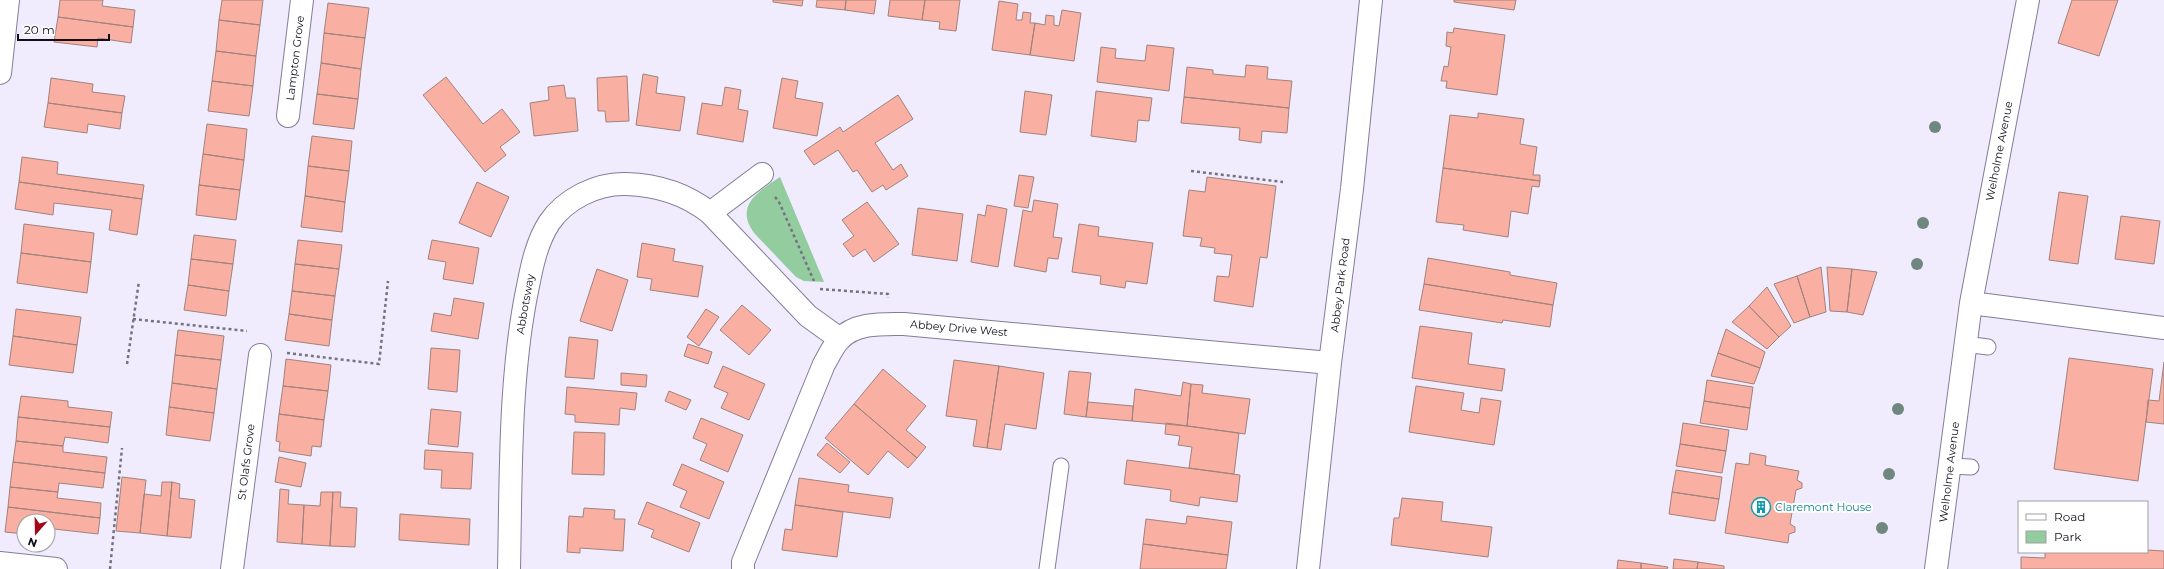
<svg xmlns="http://www.w3.org/2000/svg" width="2164" height="569" viewBox="0 0 2164 569" font-family="Montserrat,sans-serif">
<style>
.green{fill:#92cc9f}
.building{fill:#f9b0a3;stroke:#a1827c}
.lines{fill:none;stroke-linecap:round;stroke-linejoin:round}
.service-casing{stroke:#837d97;stroke-width:17}
.minor-casing{stroke:#837d97;stroke-width:24}
.path{stroke:#767280;stroke-width:2.5;stroke-dasharray:3 3;stroke-linecap:butt}
.service{stroke:#fff;stroke-width:15}
.minor{stroke:#fff;stroke-width:22}
.tree{fill:#6f877f}
.labels{text-anchor:middle;dominant-baseline:central;stroke-width:4;stroke-linejoin:round;paint-order:stroke}
.street-label{font-size:11px;fill:#110e18;stroke:#fff}
.culture-label{font-size:11px;fill:#0d838f;stroke:#fff;text-anchor:start}
</style>
<rect width="100%" height="100%" fill="#f0ecfe"/>
<path class="green" d="M780,177L824,282L804,281L796,277L755,234C733,206 759,191 780,177Z"/>
<path class="building" d="M60,0H103L102,6L135,10L133,27L58,17Z
M222,0H263L260,25L219,20Z
M773,0H803L802,6L773,2Z
M817,0H846L845,10L816,7Z
M846,0H876L874,14L845,10Z
M890,0H925L922,20L888,16Z
M925,0H960L956,31L939,29L940,22L922,20Z
M1454,0H1516L1514,10L1454,2Z
M2072,0H2118L2099,56L2058,43Z
M999,1L1018,4L1016,20H1022L1023,12L1031,13L1030,23H1035L1030,55L992,50Z
M328,3L369,8L365,38L324,33Z
M1062,10L1081,13L1074,61L1030,55L1035,23L1045,25L1046,15L1054,16V25L1059,26Z
M58,17L133,27L131,43L98,38L97,47L54,42Z
M219,20L260,25L256,56L216,51Z
M1454,28L1505,35L1497,95L1446,88L1447,81H1441L1444,66L1448,67L1451,47L1446,46L1447,32L1453,33Z
M324,33L365,38L361,69L321,63Z
M1147,45L1174,48L1169,91L1097,82L1101,47L1116,49L1115,58L1145,61Z
M216,51L256,56L253,86L212,81Z
M321,63L361,69L358,99L317,94Z
M1246,65L1268,67L1267,79L1292,81L1289,108L1184,97L1187,67L1213,70V74L1245,77Z
M643,74L658,77L656,93L685,97L680,131L636,125Z
M627,76L629,121L606,122L605,111H598L597,78Z
M446,77L483,124L502,109L520,132L500,147L506,155L485,172L423,95Z
M51,78L93,84L92,92L125,96L122,113L48,103Z
M782,78L798,81L795,98L823,103L817,136L773,128Z
M212,81L253,86L249,116L208,111Z
M564,85L566,98H575L578,131L534,136L530,103L549,100L548,87Z
M725,87L741,90L738,109L748,111L743,142L697,134L702,103L722,106Z
M1025,91L1052,95L1046,135L1020,132Z
M1096,91L1152,98L1149,121L1138,120L1136,142L1091,136Z
M317,94L358,99L354,129L313,124Z
M898,95L913,119L875,143L893,170L901,164L908,176L886,190L883,185L872,192L857,170L853,172L838,150L814,165L804,151L840,127L843,132Z
M1184,97L1289,108L1287,133L1262,131L1261,143L1239,140L1240,128L1181,123Z
M48,103L122,113L120,129L88,124L87,133L44,127Z
M1478,113L1524,119L1520,144L1537,147L1533,175H1540V181L1443,168L1450,115L1478,118Z
M207,124L247,129L244,160L203,154Z
M312,136L352,141L349,171L308,166Z
M203,154L244,160L240,190L199,185Z
M22,157L58,162L57,174L144,185L142,199L19,182Z
M308,166L349,171L345,202L305,196Z
M1443,168L1540,181L1539,187L1532,186L1528,214L1511,211L1508,237L1463,230L1464,225L1436,222Z
M1019,175L1034,177L1028,208L1014,206Z
M1207,177L1276,186L1267,258L1260,257L1253,307L1214,301L1217,276L1229,277L1232,255L1214,253L1215,248L1200,246L1202,238L1183,236L1189,190L1205,192Z
M19,182L142,199L137,235L109,230L112,210L54,203L53,215L15,209Z
M477,182L509,197L491,237L459,223Z
M199,185L240,190L236,220L196,215Z
M2059,192L2088,196L2078,264L2049,260Z
M305,196L345,202L342,232L301,227Z
M1034,200L1058,204L1053,237L1062,238L1058,259L1048,258L1046,272L1014,266L1023,210L1032,212Z
M867,202L899,244L874,262L865,249L853,257L843,244L854,236L842,220Z
M987,205L1007,209L998,267L971,262L978,214L985,216Z
M918,208L963,214L957,261L912,255Z
M2121,216L2160,221L2154,264L2115,259Z
M24,224L94,233L91,262L21,253Z
M1079,224L1099,227L1098,236L1153,243L1147,284L1126,281L1125,288L1100,284L1101,276L1072,272Z
M194,235L236,240L233,264L191,259Z
M298,240L342,245L339,269L295,264Z
M432,240L479,248L473,284L443,279L446,262L428,259Z
M642,243L675,249L673,261L703,266L698,297L650,290L652,279L637,277Z
M21,253L91,262L87,293L17,283Z
M1428,258L1510,272V275L1557,283L1553,305L1424,284Z
M191,259L233,264L229,291L188,285Z
M295,264L339,269L335,296L292,291Z
M1821,267L1826,312L1810,317L1797,276Z
M1827,267L1852,269L1847,312L1830,311Z
M597,269L628,280L612,331L580,321Z
M1852,269L1877,272L1863,315L1847,312Z
M1797,276L1810,317L1794,323L1774,284Z
M1424,284L1553,305L1550,327L1503,320L1502,323L1419,310Z
M188,285L229,291L226,316L184,310Z
M1767,287L1791,326L1779,337L1749,306Z
M292,291L335,296L332,320L289,314Z
M454,298L484,303L478,339L431,331L434,313L451,316Z
M742,305L771,330L749,355L720,330Z
M1749,306L1779,337L1767,349L1732,322Z
M16,309L81,317L77,345L13,336Z
M706,309L719,317L699,346L687,337Z
M289,314L332,320L329,346L285,340Z
M1420,326L1472,333L1468,364L1505,369L1502,391L1412,378Z
M1726,329L1765,352L1760,368L1718,353Z
M178,330L224,336L221,360L175,355Z
M13,336L77,345L73,373L9,365Z
M569,337L598,340L594,379L565,377Z
M688,344L712,352L708,364L684,356Z
M431,348L460,350L457,392L428,389Z
M1718,353L1760,368L1754,384L1711,376Z
M175,355L221,360L217,389L172,383Z
M2069,358L2153,369L2138,481L2054,469Z
M286,359L331,365L328,391L283,386Z
M954,360L999,366L987,448L973,446L977,420L946,416Z
M2164,362V424L2146,422L2148,400L2159,401Z
M723,366L765,384L749,420L721,408L728,393L714,387Z
M999,366L1044,373L1036,429L1005,424L1001,450L987,448Z
M883,369L926,406L906,430L926,447L917,458L854,404Z
M1069,371L1091,373L1086,417L1064,414Z
M621,373L647,375L646,387L621,385Z
M1707,380L1753,387L1750,408L1704,401Z
M1183,382L1191,384L1187,426L1132,421L1135,389L1181,396Z
M172,383L217,389L214,413L169,407Z
M1191,384L1203,385L1202,393L1250,399L1245,434L1187,426Z
M283,386L328,391L324,420L279,414Z
M1416,386L1464,393L1461,410L1479,413L1481,398L1501,401L1494,445L1409,432Z
M567,387L637,393L635,410L620,408L619,425L575,422V415L565,414Z
M669,391L691,400L686,410L665,401Z
M21,396L68,401V407L112,412L110,427L18,417Z
M1704,401L1750,408L1747,430L1700,423Z
M1088,402L1133,406L1132,421L1086,417Z
M854,404L917,458L908,468L888,451L868,475L825,438Z
M169,407L214,413L210,441L166,435Z
M431,409L461,412L458,447L428,444Z
M279,414L324,420L321,447L312,446L311,456L279,451L280,442L276,441Z
M18,417L110,427L108,443L65,437L63,446L16,441Z
M701,418L743,435L728,472L700,460L707,444L693,438Z
M1166,423L1239,433L1234,474L1189,468L1192,447L1178,445L1180,436L1165,434Z
M1683,423L1729,430L1726,451L1680,444Z
M574,432L605,433L604,475L572,474Z
M16,441L63,446V452L107,457L105,473L13,462Z
M827,443L850,462L840,473L817,455Z
M1680,444L1726,451L1722,473L1676,466Z
M425,450L473,453L471,489L441,488L442,470L424,469Z
M1750,453L1766,456L1765,465L1799,471L1797,480L1802,483V488L1796,490L1790,524L1795,527V532L1789,534L1788,543L1725,533L1736,463L1749,465Z
M279,457L306,463L301,487L275,482Z
M1127,460L1240,475L1237,502L1200,497L1199,506L1170,501L1171,490L1124,484Z
M13,462L105,473L103,488L59,483L58,492L10,487Z
M682,464L724,482L709,519L680,507L687,491L673,485Z
M1676,470L1722,477L1719,499L1672,492Z
M122,477L146,480L140,533L116,531Z
M799,478L849,485L848,492L893,498L890,518L795,505Z
M162,482H172L167,536L140,533L144,494L161,496Z
M172,482L180,484L179,498L195,500L191,538L167,536Z
M10,487L58,492L57,498L101,503L100,518L8,507Z
M280,489L289,490L288,504L304,505L302,544L277,542Z
M321,492H333L330,546L302,544L304,505L320,506Z
M333,492H341L340,507L357,508L355,547L330,546Z
M1672,492L1719,499L1715,521L1669,514Z
M1402,498L1443,502L1441,521L1492,527L1488,557L1391,545L1394,518H1399Z
M647,502L700,523L689,552L651,537L654,530L638,524Z
M795,505L843,512L837,557L782,550L785,529L792,530Z
M8,507L100,518L98,534L54,529L53,538L48,537V521H24V534L5,532Z
M584,508L615,510L614,519H625L623,551L580,548V553L567,552L569,516L583,517Z
M400,514L470,519L469,545L399,540Z
M1187,516L1232,522L1228,555L1143,544L1146,519L1186,524Z
M1143,544L1228,555L1226,569H1140Z
M2147,550L2164,551V569H2021V557L2045,558V552H2147Z
M1674,559L1698,562L1697,569H1673Z
M1618,560L1641,563V569H1617Z
M1698,562L1724,566V569H1697Z
M1641,563L1668,567L1667,569H1641Z"/>
<g class="lines">
<g class="service-casing">
<path id="service" d="M1965,344L1988,347
M1949,466L1971,467
M1047,569L1061,466"/>
</g>
<g class="minor-casing">
<path id="minor" d="M0,73L8,0
M288,116L302,0
M710,213L762,174
M1971,303L2164,328
M0,563L56,569
M232,569L260,355
M509,569C511,477 509,376 528,286C532,265 537,242 549,223C565,199 597,183 626,184C658,185 685,193 710,213L808,316L840,339
M743,569V562L824,364C829,356 833,346 839,340C855,322 883,324 904,324L1330,363
M1308,569L1330,363L1352,189L1371,0
M1936,569L1971,303L2028,0"/>
</g>
<path class="path" d="M1191,171L1283,182
M775,197L779,202L814,281
M820,289L888,294V298
M133,319L247,331
M287,353L379,364L388,281
M127,364L139,281
M110,569L122,448"/>
<use href="#service" class="service"/>
<use href="#minor" class="minor"/>
</g>
<g class="tree">
<circle cx="1935" cy="127" r="6"/>
<circle cx="1923" cy="223" r="6"/>
<circle cx="1917" cy="264" r="6"/>
<circle cx="1898" cy="409" r="6"/>
<circle cx="1889" cy="474" r="6"/>
<circle cx="1882" cy="528" r="6"/>
</g>
<defs>
<g id="building-ring" transform="scale(1)"><circle r="9.5" fill="#fff" stroke="#0f9aa8" stroke-width="1.5"/><path d="M-4-6H4V6H1V3H-1V6H-4ZM-2.5-4.3h1.7v1.8h-1.7ZM.8-4.3h1.7v1.8H.8ZM-2.5-1h1.7V.8h-1.7ZM.8-1h1.7V.8H.8Z" fill="#0f9aa8"/></g>
</defs>
<g fill-rule="evenodd">
<use href="#building-ring" x="1761" y="507"/>
</g>
<g class="labels">
<g class="street-label">
<text transform="translate(295 58) rotate(-83)">Lampton Grove</text>
<text transform="translate(1999 151) rotate(-79)">Welholme Avenue</text>
<text transform="translate(1340 285) rotate(-83)">Abbey Park Road</text>
<text transform="translate(525 304) rotate(-80)">Abbotsway</text>
<text transform="translate(959 328) rotate(5)">Abbey Drive West</text>
<text transform="translate(246 462) rotate(-83)">St Olafs Grove</text>
<text transform="translate(1949 472) rotate(-83)">Welholme Avenue</text>
</g>
<g class="culture-label">
<text x="1775" y="507">Claremont House</text>
</g>
</g>
<rect x="2018" y="501" width="130" height="52" fill="#ffffff" stroke="#a09fa3"/>
<rect x="2026" y="514" width="20" height="6" fill="#ffffff" stroke="#a09fa3"/>
<text x="2054" y="521" font-size="12" fill="#110e18">Road</text>
<rect x="2026" y="531" width="20" height="12" fill="#92cc9f" stroke="#a09fa3"/>
<text x="2054" y="541" font-size="12" fill="#110e18">Park</text>
<g transform="translate(36 533) rotate(200)"><circle r="19" fill="#ffffff" stroke="#a09fa3"/>
<path d="M0-3L7 15L0 10L-7 15Z" fill="#a2061a"/>
<text y="-6" font-size="11" font-weight="bold" text-anchor="middle" fill="#110e18">N</text>
</g>
<path d="M18 34v6h91v-6" fill="none" stroke="#110e18" stroke-width="2"/>
<text x="24" y="34" font-size="12" fill="#110e18" stroke="#ffffff" stroke-width="3" paint-order="stroke">20 m</text>
</svg>
